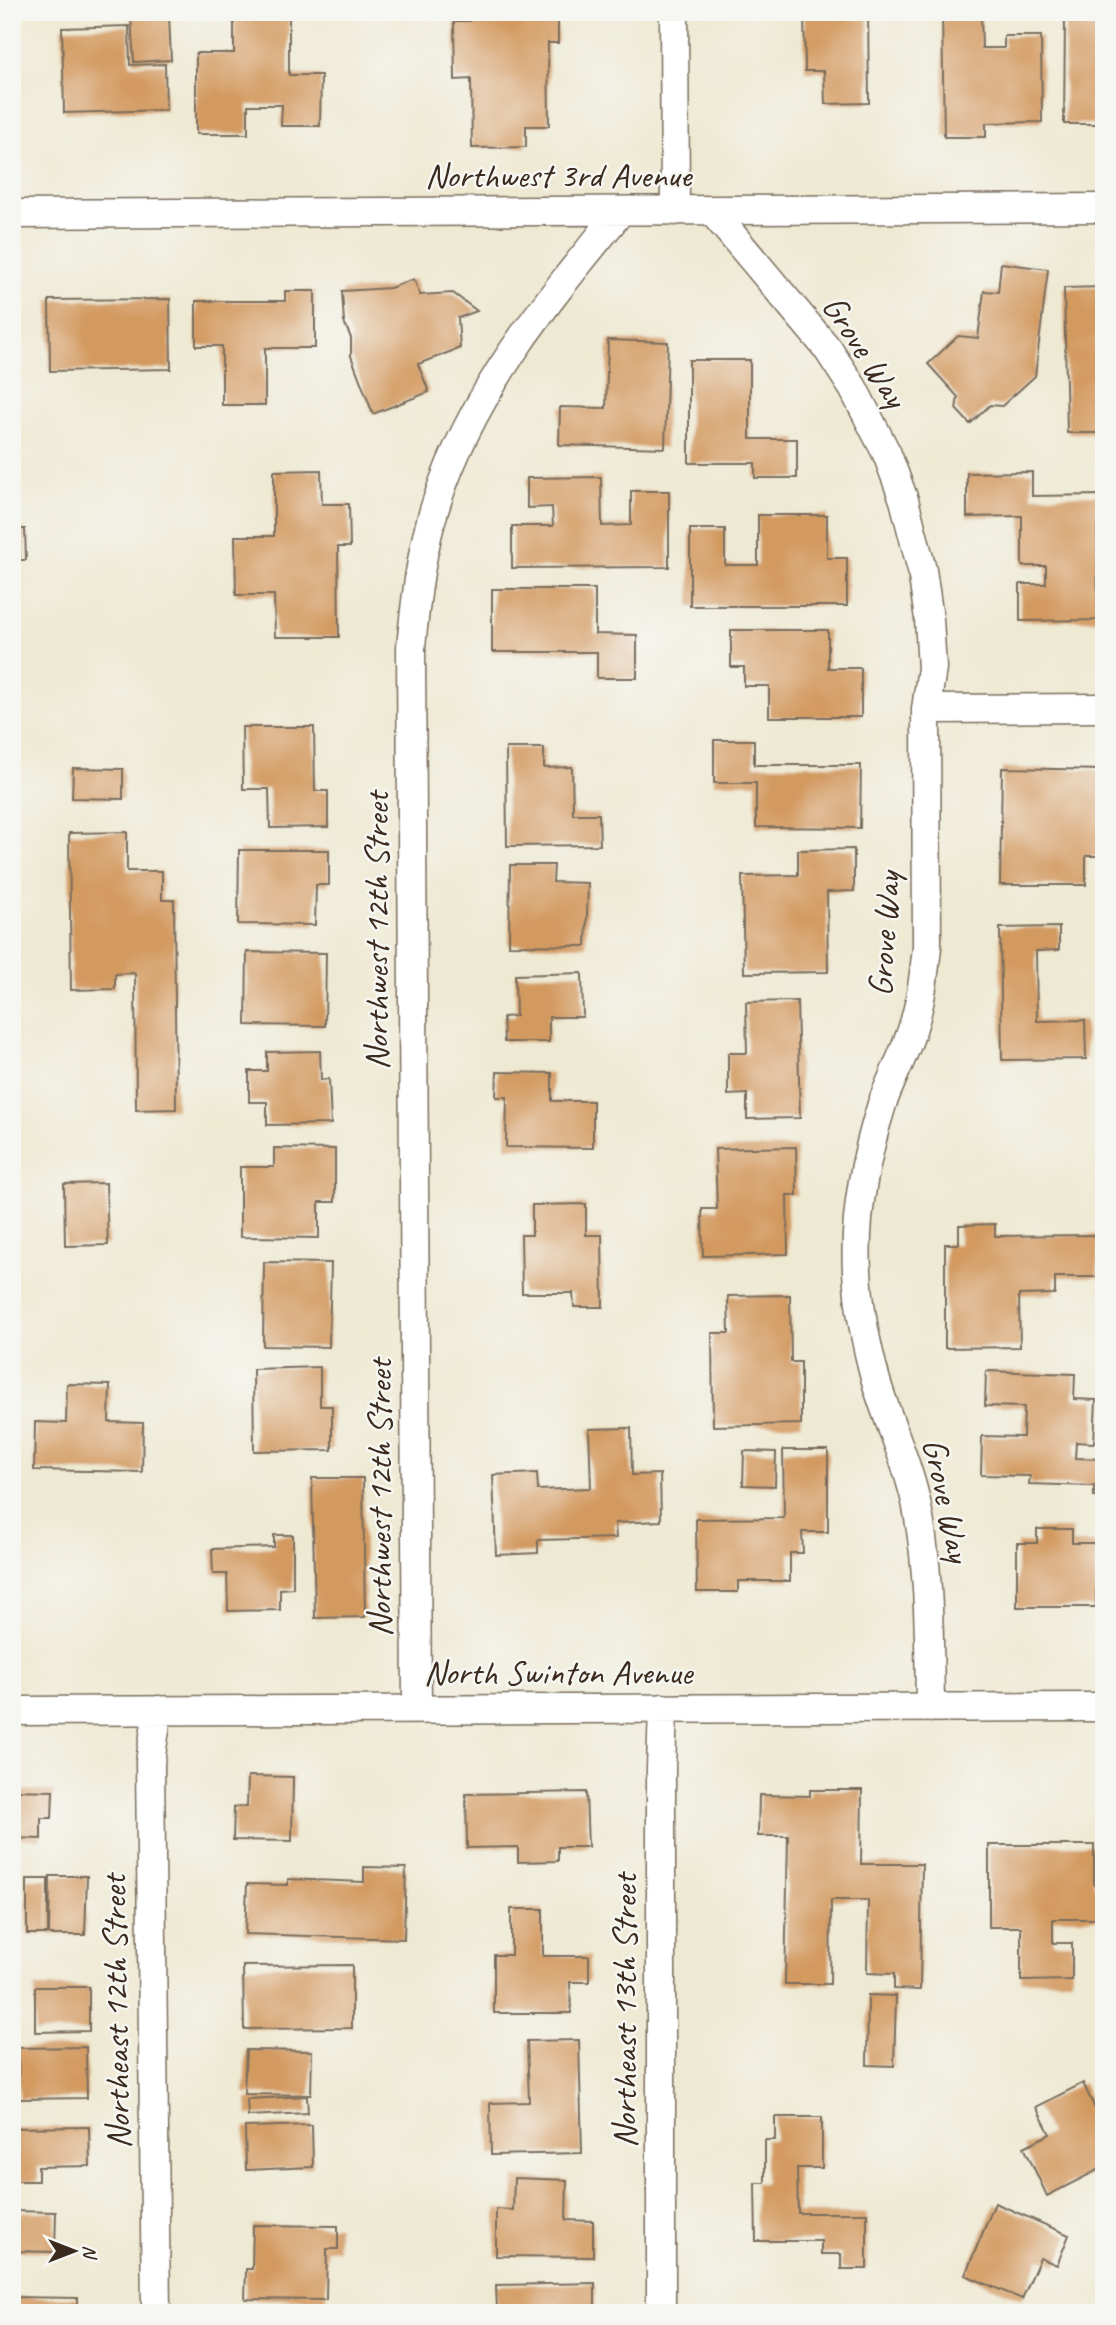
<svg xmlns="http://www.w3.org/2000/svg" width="1116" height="2325" viewBox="0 0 1116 2325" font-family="Caveat,sans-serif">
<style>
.building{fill:#d39a60}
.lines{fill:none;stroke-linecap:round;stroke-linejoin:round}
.street-casing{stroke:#7a6d5d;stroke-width:31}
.street{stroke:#fff;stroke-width:28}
.labels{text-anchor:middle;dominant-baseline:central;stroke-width:5;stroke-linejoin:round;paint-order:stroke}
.street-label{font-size:35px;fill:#3b2a1e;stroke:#f6f6f2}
</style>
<rect width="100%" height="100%" fill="#f6f6f2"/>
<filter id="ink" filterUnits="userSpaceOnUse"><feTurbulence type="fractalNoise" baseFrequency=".0143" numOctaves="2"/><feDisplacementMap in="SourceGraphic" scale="14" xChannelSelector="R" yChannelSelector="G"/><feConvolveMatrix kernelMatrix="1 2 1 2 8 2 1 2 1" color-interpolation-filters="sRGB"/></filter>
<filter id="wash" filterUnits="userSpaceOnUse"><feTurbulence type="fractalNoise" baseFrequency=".00686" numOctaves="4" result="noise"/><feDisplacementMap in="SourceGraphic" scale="28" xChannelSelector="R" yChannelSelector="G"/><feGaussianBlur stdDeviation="1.57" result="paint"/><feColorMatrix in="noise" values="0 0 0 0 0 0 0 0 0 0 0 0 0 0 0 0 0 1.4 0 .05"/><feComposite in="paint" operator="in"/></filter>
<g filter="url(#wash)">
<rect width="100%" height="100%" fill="#eee9d2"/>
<g id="blocks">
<path class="building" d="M234,12H289V75H321L320,126H281L282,105H248V134H196V53H234Z
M470,12H558V43H548L549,126H526V147L472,148L471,79L455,80L454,21H470Z
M804,12H868L869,103L825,104L824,71H805Z
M942,12H981L982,48H1004V36H1041L1042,122L986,123V137H944Z
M169,15L171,60L134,62L131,17Z
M1065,19H1101V39H1104V124H1064Z
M129,26L130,65L165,64L166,110L64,113L62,28Z
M1001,263L1048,269L1035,376L1002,406L990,405L970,424L956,409L958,397L928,364L958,336L978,338L984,291L998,292Z
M414,279L420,295L453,293L477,311L458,318L460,348L418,364L429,392L373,414L351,356V338L344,322L342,291L390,288Z
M1104,287V406H1100V433H1067L1064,288Z
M285,291H315V348H265V405H222V346H196V301H285Z
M170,299L171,369L50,371L49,300Z
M608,340L668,342L665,448L559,445L560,407L606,408Z
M689,360H750V439H797V478H755V463H689Z
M321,470L322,504H349L350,547H338L339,637H275L274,595H236L235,536H274V471Z
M1032,472V496L1104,495V526H1097L1098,620L1020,621V584H1046V566H1022V516L967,517V473Z
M601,477L602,526L631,525V491H669V567L512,568V526H553L552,507L527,508V478Z
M758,515H827V558H847V606H690V529H725V565H758Z
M12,529H25L26,560H12Z
M492,589H595V634L637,635V678H597V652H492Z
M731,630H828V668H861V717H769V686H744V667H731Z
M242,727H314L315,791H328V827L270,828L269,789H243Z
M714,740H754V765H861L860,828L756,827V783H714Z
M506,748H544V768L572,767L573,814H599L600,845L507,846Z
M73,768L123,769V799L72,798Z
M1002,768L1104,770L1102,856H1086V885H1000Z
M127,832V871H162V900H174L176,1109L136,1110L135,973L115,974V989L71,990L69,833Z
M854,849V891L827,892L828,972L744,973L742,876L798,875V850Z
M239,850H329V885H316L315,925L238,924Z
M510,865H554L553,882L588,883L586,946L509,945Z
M1059,927V950L1036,951L1037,1021L1085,1020L1086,1059L1002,1060L1000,928Z
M247,952L326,953L325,1026L246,1025Z
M582,973L583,1017H549V1042H504L503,1017L516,1016L515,975Z
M797,1001L800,1118L747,1119V1094L728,1095V1053H747L746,1002Z
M320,1051L321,1080L329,1079L331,1124L267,1125V1102H249V1071H267V1052Z
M497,1072L552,1073V1101H593V1148L506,1147L507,1097H496Z
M796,1147L797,1195H787L788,1254L703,1256L702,1209H717L715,1149Z
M274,1148L335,1149V1202H319V1238L240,1237V1167H274Z
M106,1183L108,1245L65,1246L64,1184Z
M586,1204V1235H602L603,1307H574L573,1293H522L521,1235H532V1205Z
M995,1224V1236L1098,1235V1277H1055V1294L1019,1295L1020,1347L945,1348V1244H959V1225Z
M264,1262L331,1263L329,1347L263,1346Z
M790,1295L791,1362H801V1424L713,1426L712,1333H729L728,1296Z
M320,1367V1406H332V1450L254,1451L253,1369Z
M986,1371L1075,1374L1074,1399L1096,1400L1094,1443L1076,1442L1075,1458L1104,1459V1496H1094V1486L1029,1484L1030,1476L981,1475L982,1436L1023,1437L1024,1407L985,1406Z
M67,1384L110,1385L109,1422L143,1423L142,1472L34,1470L35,1422L66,1423Z
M631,1428L632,1475L660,1474L661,1521L615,1523L616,1538L538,1540V1553L496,1555L493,1475L537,1473L538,1490L591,1488L589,1429Z
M783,1450H828V1532H802L803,1553H790V1581H738V1592H697L696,1519L784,1518Z
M744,1451L776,1452L775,1486L743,1485Z
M312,1478H363L365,1617L315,1618Z
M1100,1517H1104V1555H1101Z
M1037,1529H1072V1543H1096V1607H1017V1543H1037Z
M274,1535H293V1588L280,1589V1610L228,1611L227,1574H213L212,1549L274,1547Z
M248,1776L293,1777L292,1841L233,1840L234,1807H247Z
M12,1790L53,1791L52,1818H41V1839L12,1838Z
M810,1790H862L861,1864H922L920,1990L894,1989V1974L867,1973L868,1900H831L830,1984H785L788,1836H758L759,1795L810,1796Z
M586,1792L588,1847H558V1861L518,1862V1847L467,1848L466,1794Z
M989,1845H1094V1885H1104V1919H1053V1943H1072V1980L1021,1981V1927H989Z
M364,1867L406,1868L404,1939L245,1934L247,1884L288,1885V1879L364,1882Z
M50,1876H87L85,1935H49Z
M27,1879H48V1934H27Z
M511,1909H543V1956H589V1982H570L571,2013H494V1955H511Z
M352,1965V2028L244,2029L243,1966Z
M35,1987H89V2031L35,2032Z
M868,1995L896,1996L894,2066L867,2065Z
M579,2040L582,2153L491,2155L490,2103L529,2102L527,2041Z
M86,2047L87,2098L19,2099L18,2048Z
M246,2050L312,2051L311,2095L244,2094Z
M1083,2083L1098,2115L1103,2113L1104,2115V2167L1047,2196L1024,2147L1050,2134L1036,2107Z
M307,2096L308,2113L248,2116L247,2099Z
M775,2117H822V2168H797L798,2213H867V2269H841V2254H821V2241H756L755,2183H765V2140H775Z
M312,2125L313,2167L246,2170L245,2127Z
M89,2127L90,2166L38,2167V2181H12V2128Z
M514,2178L567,2180L566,2220L593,2221V2257L496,2256V2209L513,2210Z
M995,2203L1069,2235L1057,2265L1040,2258L1022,2299L965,2275Z
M12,2211L56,2212L55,2252L12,2251Z
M253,2225L338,2226V2249H327L326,2300L245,2299L246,2269H252Z
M595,2283V2313H527V2308L497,2309L496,2285Z
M12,2297L78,2298V2313H12Z"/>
</g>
</g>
<g filter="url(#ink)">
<use href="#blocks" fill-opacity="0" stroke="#7a6d5d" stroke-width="2"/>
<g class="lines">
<g class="street-casing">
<path id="street" d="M674,12L675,211
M712,211L827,348L853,388L887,454L904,500L922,570L929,619L932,668L926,709L927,947C924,975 921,1003 912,1030C904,1055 891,1079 882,1104C865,1158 854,1214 857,1271C859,1308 866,1345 876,1381C888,1422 907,1460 916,1502C930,1570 929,1639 930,1708
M12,214L1104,208
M926,709L1104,708
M417,1709L411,647C416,598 421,548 437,501C473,390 548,300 621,211
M12,1711L1104,1707
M156,2313L150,1762L158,1710
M661,2313V1768L663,1708"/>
</g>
<use href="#street" class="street"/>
</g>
</g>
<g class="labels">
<g class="street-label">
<text x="558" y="175">Northwest 3rd Avenue</text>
<text transform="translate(865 351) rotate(57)">Grove Way</text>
<text transform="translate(376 931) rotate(-90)">Northwest 12th Street</text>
<text transform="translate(884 934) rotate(-86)">Grove Way</text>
<text transform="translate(379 1498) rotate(-90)">Northwest 12th Street</text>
<text transform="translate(947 1500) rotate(78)">Grove Way</text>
<text x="558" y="1672">North Swinton Avenue</text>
<text transform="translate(624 2011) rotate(-90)">Northeast 13th Street</text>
<text transform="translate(116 2012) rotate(-91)">Northeast 12th Street</text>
</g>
</g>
<rect width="1116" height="2325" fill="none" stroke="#f6f6f2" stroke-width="42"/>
<g transform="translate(74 2251) rotate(90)" stroke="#f6f6f2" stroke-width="5" paint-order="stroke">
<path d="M0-5L12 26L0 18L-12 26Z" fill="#3b2a1e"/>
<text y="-10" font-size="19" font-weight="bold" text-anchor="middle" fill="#3b2a1e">N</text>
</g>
</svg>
